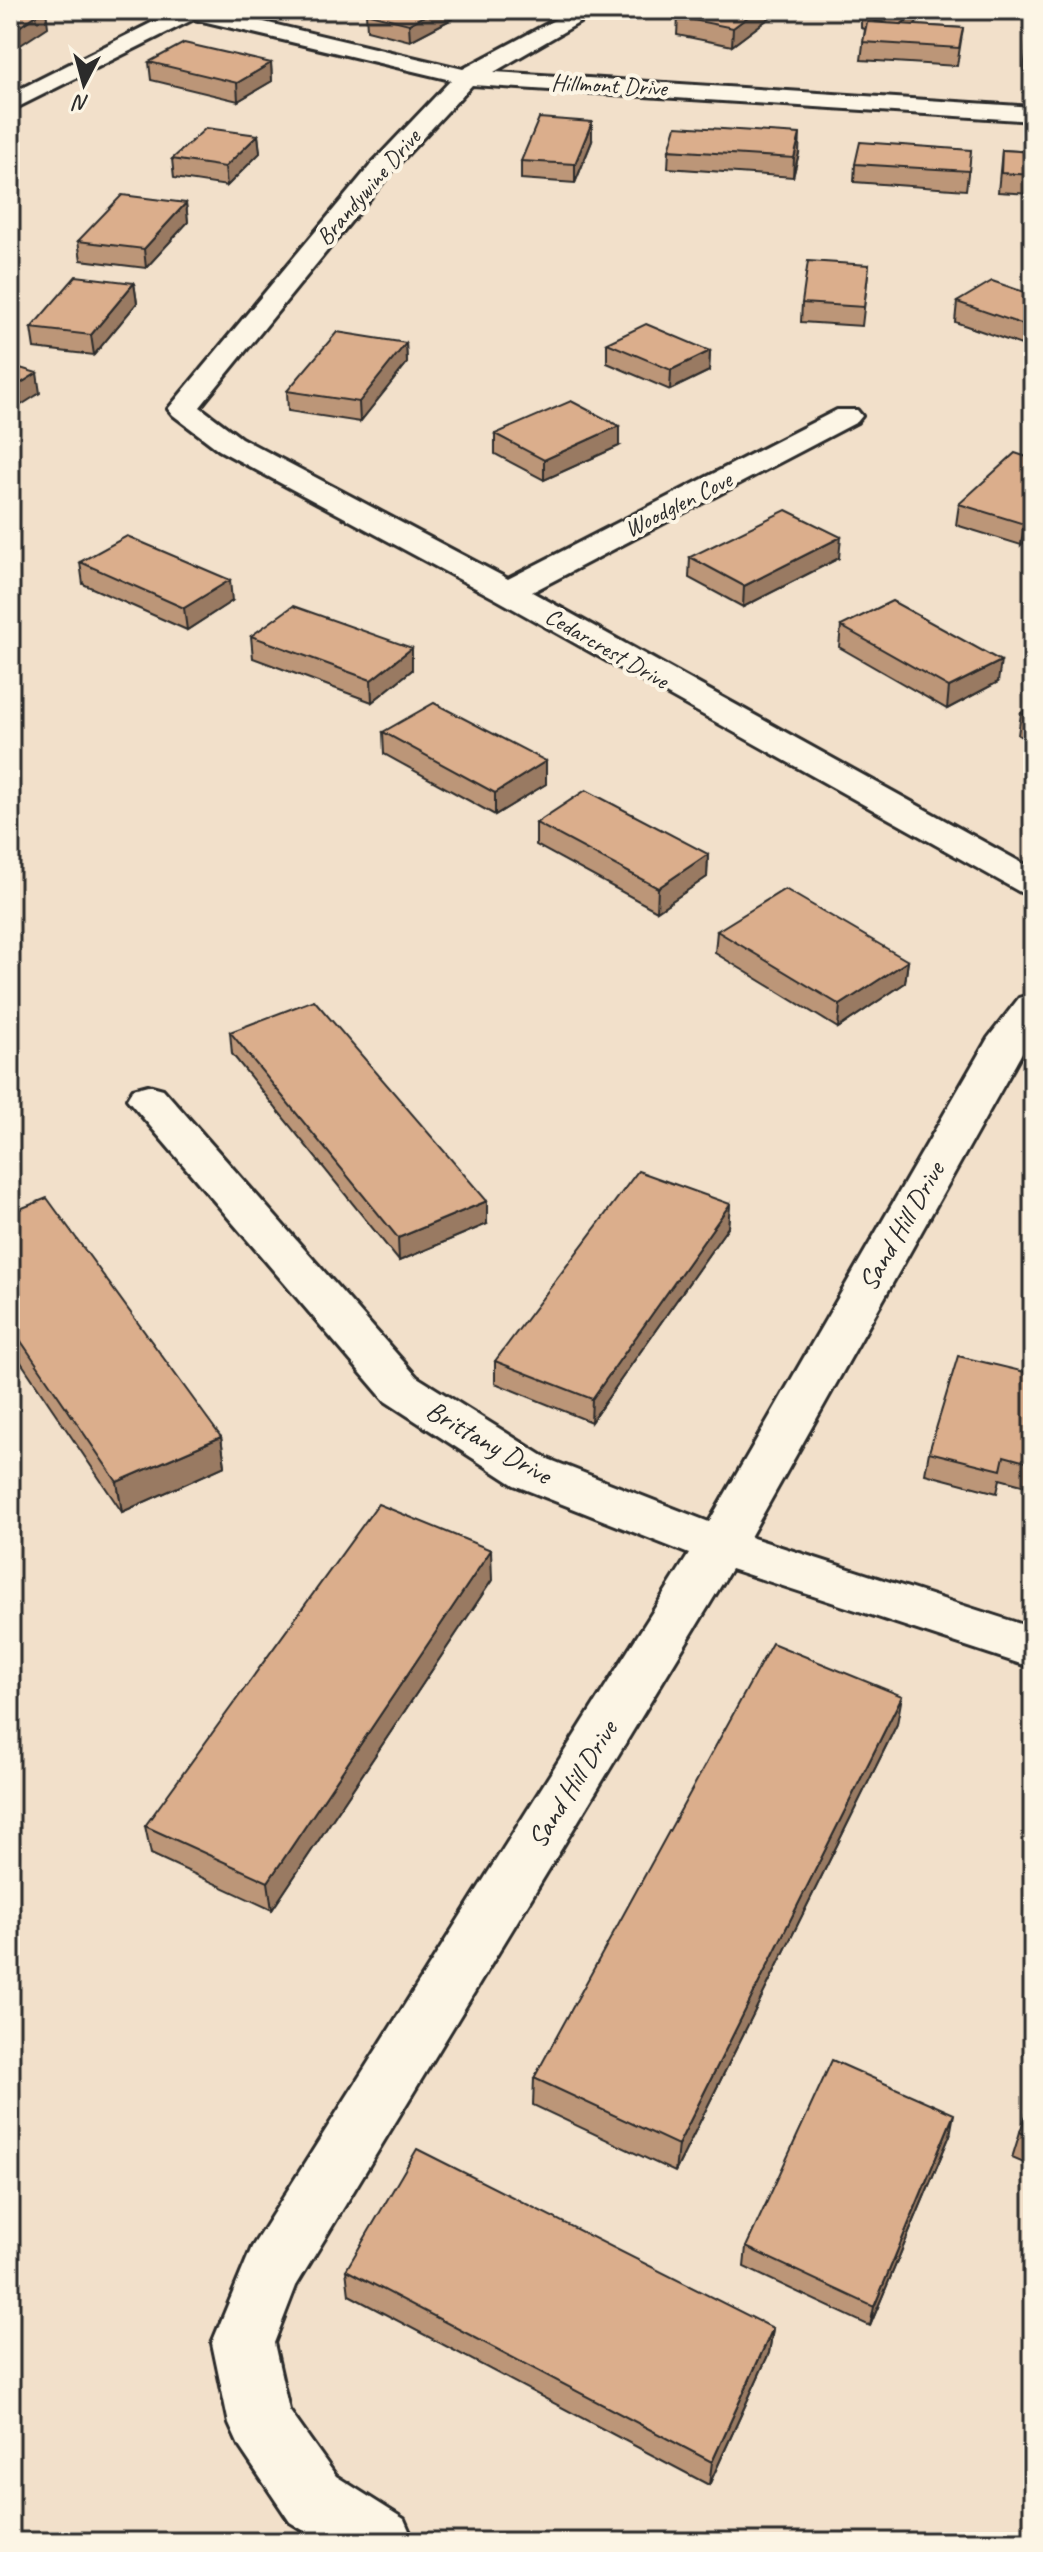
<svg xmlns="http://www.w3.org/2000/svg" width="1043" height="2552" viewBox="0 0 1043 2552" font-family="Caveat,sans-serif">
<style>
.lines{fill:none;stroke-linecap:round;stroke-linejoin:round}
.minor-casing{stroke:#2b2b2b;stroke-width:6}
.minor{fill:#fcf5e5;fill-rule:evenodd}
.wall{fill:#bc9678;stroke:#2b2b2b;stroke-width:2}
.shaded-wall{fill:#997a62;stroke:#2b2b2b;stroke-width:2}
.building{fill:#dbae8c;stroke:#2b2b2b;stroke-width:2}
.labels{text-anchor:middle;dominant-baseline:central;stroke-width:8;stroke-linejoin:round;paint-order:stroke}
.far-street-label{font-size:24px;fill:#2b2b2b;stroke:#fcf5e5}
.street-label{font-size:28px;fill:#2b2b2b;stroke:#fcf5e5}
</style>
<rect width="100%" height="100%" fill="#f2e0ca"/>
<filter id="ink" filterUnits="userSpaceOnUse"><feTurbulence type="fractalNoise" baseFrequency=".0125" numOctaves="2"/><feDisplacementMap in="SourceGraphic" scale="16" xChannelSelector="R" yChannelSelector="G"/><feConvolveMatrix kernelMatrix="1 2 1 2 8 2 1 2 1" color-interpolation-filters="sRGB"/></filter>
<g filter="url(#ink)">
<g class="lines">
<g class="minor-casing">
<path id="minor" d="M177,10H213L463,69L573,10H601L494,72L1033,107V121L472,85L392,171L200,407L241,438L508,579L837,410H857L862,416L857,422L532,592L1033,869V895L1020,892L496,599L219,450L173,415L168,409L173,403L374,161L451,80L194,19L10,111V94Z
M1033,994V1033L750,1537L1033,1628V1668L731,1569L296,2286L274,2343L289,2410L336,2476L404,2519L414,2542H322L290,2522L239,2446L229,2424L212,2343L252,2247L689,1554L514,1485L385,1401L127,1099L133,1089L148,1085L163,1089L417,1377L548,1459L709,1522L988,1038L1019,998Z"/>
</g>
<use href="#minor" class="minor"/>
</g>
<path class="wall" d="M371,10H469L410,41L367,30L366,13Z
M684,10H780L732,46L677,35L678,17L684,13Z
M861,18H923L913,25L963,28L957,66L861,60L865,29L861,28Z
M1028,33L1033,34V72L1024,71Z
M149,62L271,63L272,81L238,101L151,80Z
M258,135L260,153L227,186L174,178L172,159Z
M592,141L575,183L521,179V161Z
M669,150L799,153L793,177L668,168Z
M971,150L966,190L854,182L855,164Z
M1002,150L1033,152V194L998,192Z
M186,203L188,222L146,268L81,260L78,241Z
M869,265L862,326L801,322L802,303Z
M134,283L137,303L94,355L34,348L31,328Z
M1033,295V349L955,322L957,302Z
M406,343L407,363L360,422L288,411L287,391Z
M607,343L710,351L709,371L670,390L607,363Z
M495,434L619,446L544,480L495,454Z
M1033,459V534L1021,545L956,525L959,504Z
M690,557L839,558L743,607L689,578Z
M80,562L232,601L187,630L83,584Z
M841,626L998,682L947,709L839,647Z
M251,636L412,648V670L372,702L253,658Z
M1033,706V743L1018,735L1021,713Z
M383,732L546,761V784L495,815L384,754Z
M536,823L708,854L707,877L657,911L536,845Z
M717,931L908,961L905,983L838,1028L715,953Z
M230,1032L487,1224L399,1261L232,1054Z
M730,1204L728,1227L591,1422L495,1383V1361Z
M10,1213L221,1437L225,1466L122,1512L10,1346Z
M1033,1374V1488L1000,1479L997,1493L925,1474L929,1452Z
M492,1580L272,1910L151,1854L145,1826Z
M897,1724L675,2172L533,2105L534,2078Z
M1033,2096V2167L1012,2158L1020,2132Z
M950,2135L870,2326L744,2267L746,2247Z
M346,2270L773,2328L769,2353L709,2485L349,2295Z"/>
<path class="shaded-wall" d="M44,10H46L48,27L10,52V33Z
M435,10H469L410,41L409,24Z
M757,10H780L732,46L733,28Z
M921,10H924L923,18L898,36L899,26Z
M271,63L272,81L238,101L237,83Z
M592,122V141L575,183V164Z
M800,134L799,153L793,177L794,158Z
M258,135L260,153L227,186L225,167Z
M186,203L188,222L146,268L144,249Z
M134,283L137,303L94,355L91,335Z
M406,343L407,363L360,422L359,402Z
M710,351L709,371L670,390L671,370Z
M37,373L40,393L10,412V390Z
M619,426V446L544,480V460Z
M1033,516V534L1021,545L1024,524Z
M841,537L839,558L743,607L744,586Z
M230,580L232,601L187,630L184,608Z
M412,648V670L372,702L371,680Z
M1001,661L998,682L947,709L949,687Z
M546,761V784L495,815V793Z
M708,854L707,877L657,911L658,888Z
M908,961L905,983L838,1028L840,1005Z
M487,1201V1224L399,1261L398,1238Z
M730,1204L728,1227L591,1422L592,1399Z
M221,1437L225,1466L122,1512L117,1482Z
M491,1550L492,1580L272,1910L268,1882Z
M902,1696L897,1724L675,2172L678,2145Z
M954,2114L950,2135L870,2326L874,2307Z
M773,2328L769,2353L709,2485L712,2462Z"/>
<path class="building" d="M10,10H44L10,33Z
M371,10H435L409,24L366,13Z
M687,10H757L733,28L678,17Z
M873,10H921L901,24L888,23L861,18Z
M867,22L963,28L959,48L863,42Z
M1028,33L1033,34V54L1026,53Z
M184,43L271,63L237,83L149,62Z
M539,118L592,122L575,164L521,161Z
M676,126L800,134L794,158L669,150Z
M206,128L258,135L225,167L172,159Z
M860,142L971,150L969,171L855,164Z
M1002,150L1033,152V175L1001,173Z
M122,195L186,203L144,249L78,241Z
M808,261L869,265L864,307L802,303Z
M76,276L134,283L91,335L31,328Z
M992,281L1033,295V328L957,302Z
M646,324L710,351L671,370L607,343Z
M337,332L406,343L359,402L287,391Z
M10,365L37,373L10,390Z
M571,401L619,426L544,460L495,434Z
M1015,453L1033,459V516L1024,524L959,504Z
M786,510L841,537L744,586L690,557Z
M127,536L230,580L184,608L80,562Z
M892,601L1001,661L949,687L841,626Z
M293,606L412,648L371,680L251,636Z
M434,703L546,761L495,793L383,732Z
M1033,706V719L1021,713Z
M586,790L708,854L658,888L536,823Z
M785,889L908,961L840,1005L717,931Z
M314,1000L487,1201L398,1238L230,1032Z
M638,1171L730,1204L592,1399L495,1361Z
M47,1198L221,1437L117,1482L10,1325V1213Z
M958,1356L1033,1374V1464L1004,1456L1001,1470L929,1452Z
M378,1504L491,1550L268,1882L145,1826Z
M772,1643L902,1696L678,2145L534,2078Z
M832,2060L954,2114L874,2307L746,2247Z
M1033,2096V2138L1020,2132Z
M417,2149L773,2328L712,2462L346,2270Z"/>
</g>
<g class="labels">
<g class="far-street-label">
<text transform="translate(609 85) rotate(3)">Hillmont Drive</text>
<text transform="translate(368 187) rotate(-49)">Brandywine Drive</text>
<text transform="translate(678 504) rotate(-27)">Woodglen Cove</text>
<text transform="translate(607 648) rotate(30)">Cedarcrest Drive</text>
</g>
<g class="street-label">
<text transform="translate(901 1226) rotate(-60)">Sand Hill Drive</text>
<text transform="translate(489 1442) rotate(30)">Brittany Drive</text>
<text transform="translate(572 1784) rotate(-58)">Sand Hill Drive</text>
</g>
</g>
<rect width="1043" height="2552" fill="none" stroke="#fcf5e5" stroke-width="40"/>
<rect x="20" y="20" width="1003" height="2512" fill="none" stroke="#2b2b2b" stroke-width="3" filter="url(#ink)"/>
<g transform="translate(84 84) rotate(186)" stroke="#fcf5e5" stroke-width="6" paint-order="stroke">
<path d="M0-6L14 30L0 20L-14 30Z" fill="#2b2b2b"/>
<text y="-12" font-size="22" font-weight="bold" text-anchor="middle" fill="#2b2b2b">N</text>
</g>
</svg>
